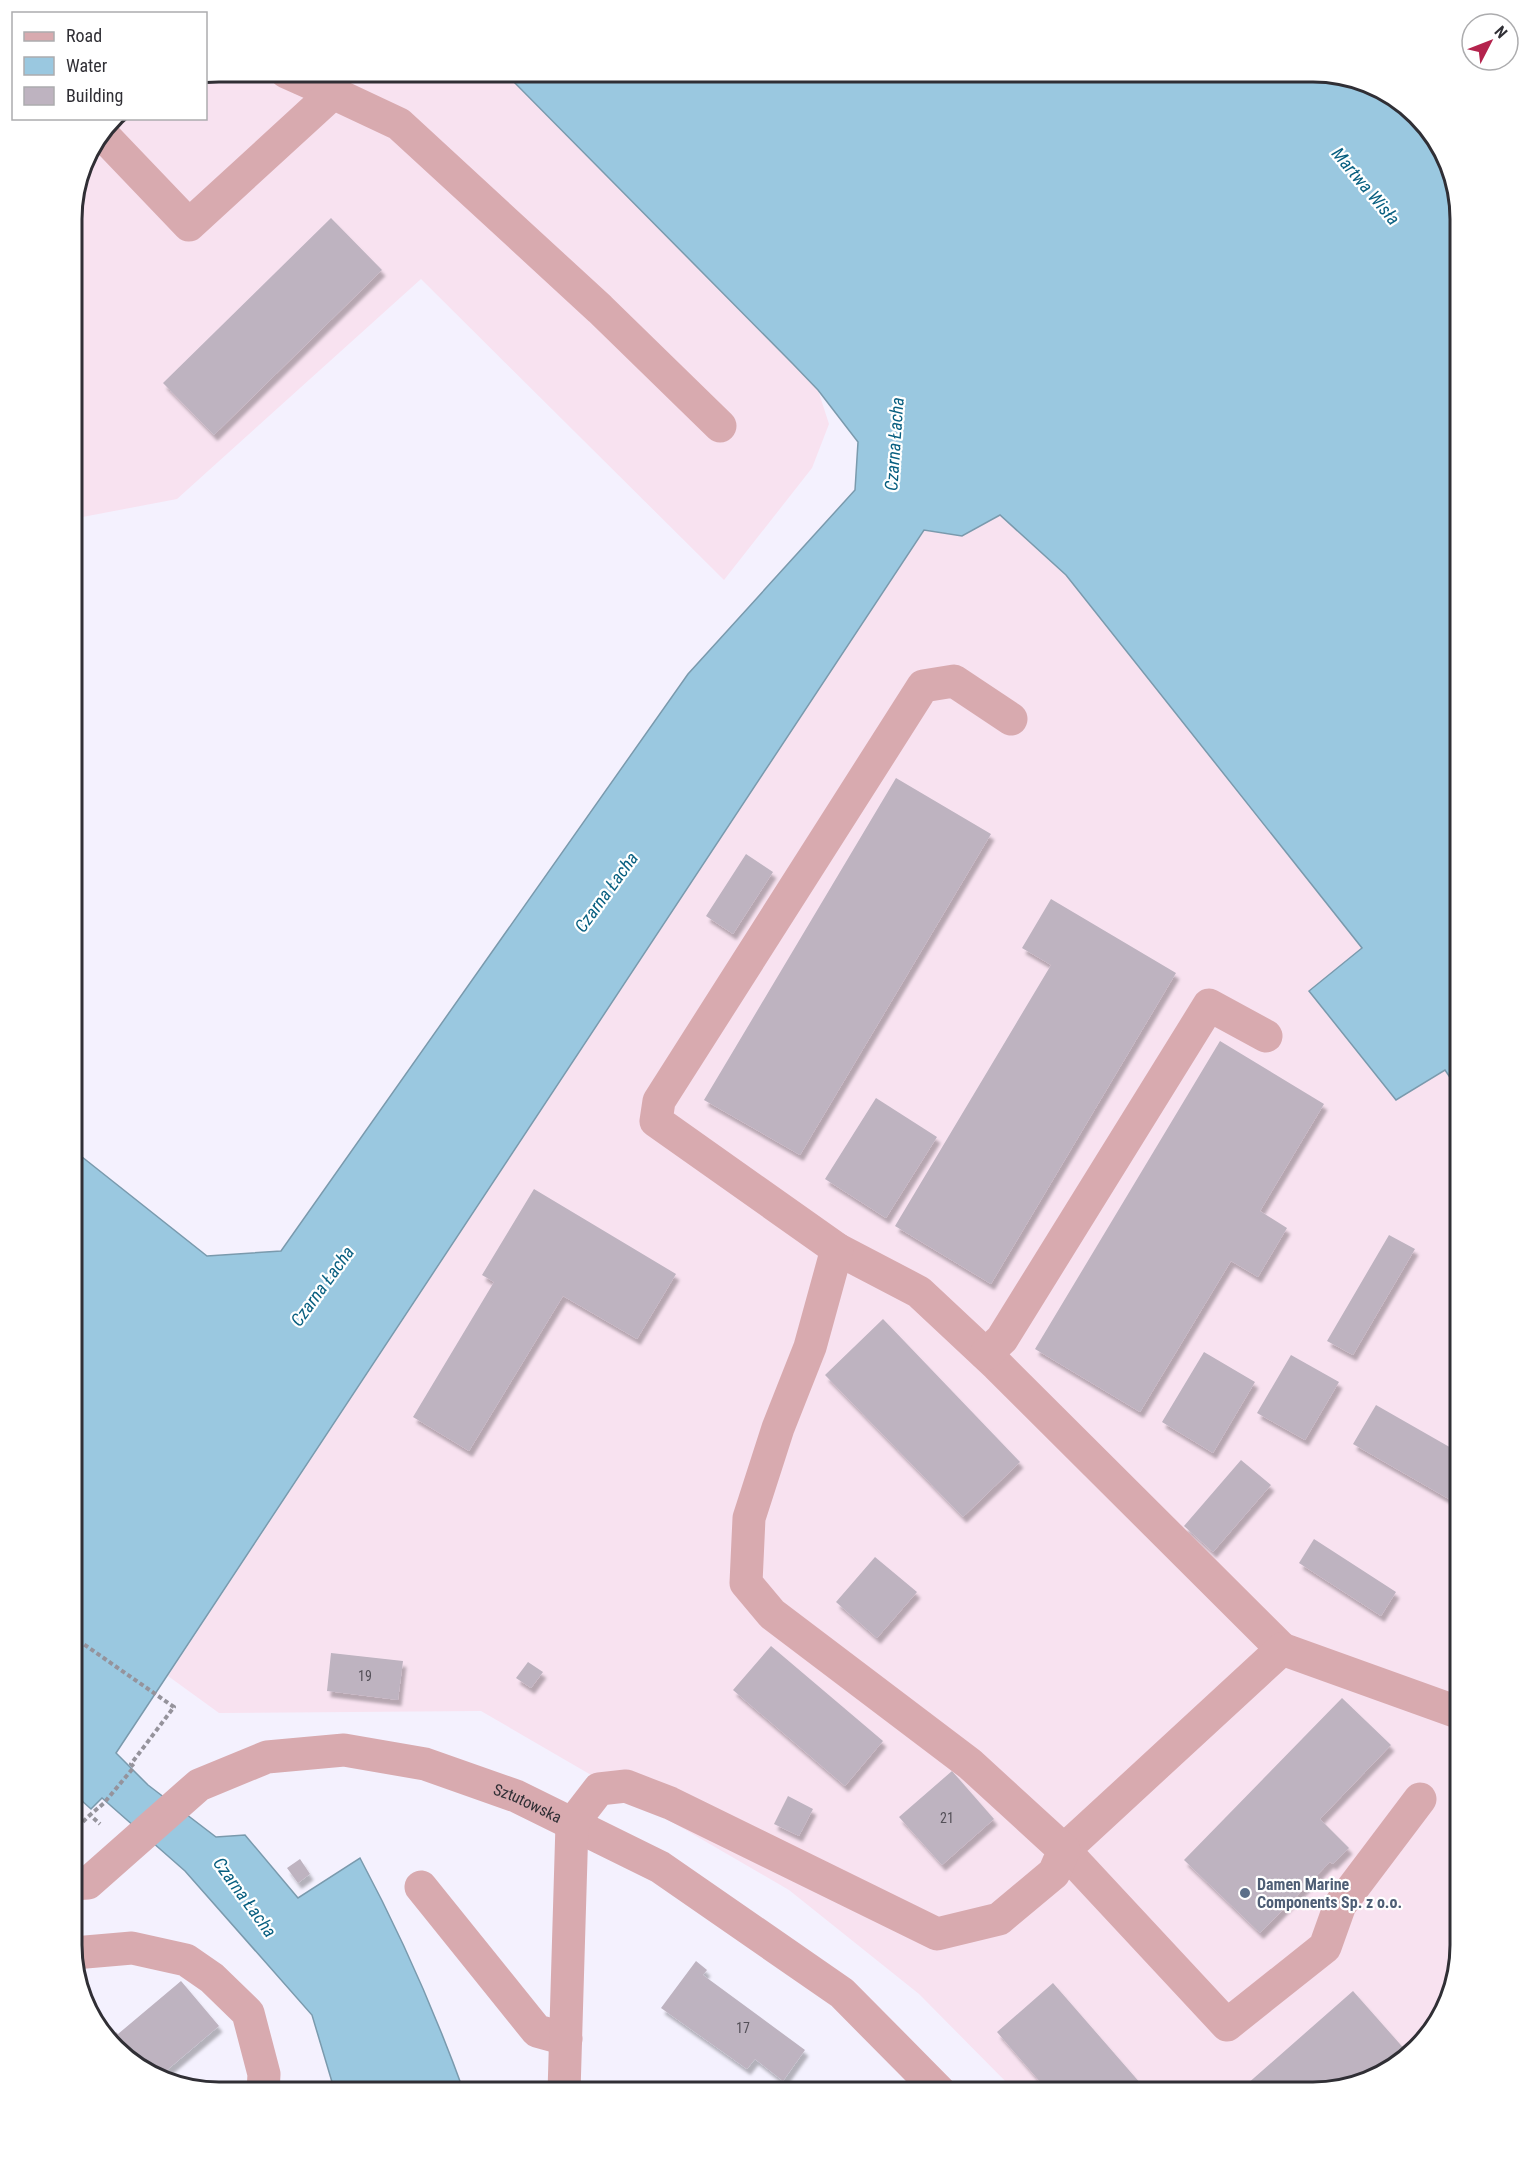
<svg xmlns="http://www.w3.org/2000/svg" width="1532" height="2164" viewBox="0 0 1532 2164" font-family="'Roboto Condensed',sans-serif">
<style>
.industrial{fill:#f8e2f0}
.water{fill:#9ac8e0;stroke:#7a9aad;stroke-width:1.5}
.building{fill:#beb3c0;filter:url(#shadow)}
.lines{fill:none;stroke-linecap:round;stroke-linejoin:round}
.path{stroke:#95939c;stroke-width:4;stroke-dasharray:4.5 3;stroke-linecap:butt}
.minor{stroke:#d8aaaf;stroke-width:33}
.service-dot{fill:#5c6f8a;stroke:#fff;stroke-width:2}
.labels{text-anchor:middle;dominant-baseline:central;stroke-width:4.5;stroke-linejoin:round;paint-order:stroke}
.number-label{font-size:14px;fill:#545058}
.street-label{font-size:16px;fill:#302f35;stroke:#fff}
.service-label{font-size:16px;font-weight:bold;fill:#4e5e75;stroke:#fff;text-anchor:start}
.water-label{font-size:18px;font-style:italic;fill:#085f80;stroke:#fff}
.rim{fill:none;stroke:#302f35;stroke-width:3}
</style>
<defs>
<filter id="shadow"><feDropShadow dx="3.5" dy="6" stdDeviation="1.5" flood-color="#0004"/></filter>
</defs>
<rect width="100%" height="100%" fill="#f4f1fe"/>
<path class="industrial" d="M219,72H504L737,305L818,390L829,424L812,468L724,580L421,279L177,499L72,519V210L83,163L113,119L206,118V75Z
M1000,514L1066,575L1362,948L1396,1100L1445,1070L1460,1092V1945L1440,2019L1387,2072L1313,2092H1016L919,1994L789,1890L481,1711L219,1713L168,1676L924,530L962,536Z"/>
<path class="water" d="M504,72H1322L1387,92L1440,145L1460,219V1092L1445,1070L1396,1100L1309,991L1362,948L1066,575L1000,515L962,536L924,530L116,1753L148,1785L216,1837L245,1835L298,1898L360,1858C400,1933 435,2012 464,2092H335L312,2015L185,1871L102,1798L91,1809L72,1792V1149L207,1256L281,1251L688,674L855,490L858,442L818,390L793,364Z"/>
<path class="building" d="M331,218L382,270L214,435L163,383Z
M896,778L991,834L800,1155L704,1100Z
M746,854L773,872L733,934L706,916Z
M1051,899L1176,973L991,1284L895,1226L1051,965L1022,948Z
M1220,1041L1324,1104L1260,1211L1287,1228L1258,1277L1231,1261L1140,1412L1035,1349Z
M876,1098L937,1137L886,1218L825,1179Z
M534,1189L676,1274L637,1339L563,1296L469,1451L413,1417L494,1282L482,1275Z
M1389,1235L1415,1249L1353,1355L1327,1341Z
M883,1319L1020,1462L963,1517L825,1375Z
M1204,1352L1255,1382L1213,1453L1162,1422Z
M1291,1355L1339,1382L1305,1440L1257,1413Z
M1376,1405L1460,1453V1493L1454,1502L1353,1444Z
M1241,1460L1271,1485L1213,1552L1184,1526Z
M1314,1539L1396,1592L1381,1616L1299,1563Z
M875,1557L917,1592L877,1638L836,1602Z
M771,1646L883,1741L845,1786L733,1690Z
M331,1653L403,1661L398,1700L327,1691Z
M528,1662L543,1672L531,1688L516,1678Z
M1342,1698L1391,1745L1320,1819L1349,1848L1333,1864L1330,1862L1260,1933L1184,1860Z
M952,1771L994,1819L942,1865L899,1817Z
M788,1796L813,1809L799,1836L774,1824Z
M300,1859L310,1874L298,1883L287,1868Z
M696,1961L707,1970L703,1975L805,2050L783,2081L755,2059L747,2069L661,2008Z
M181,1981L219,2026L160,2076L145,2072L112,2039L115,2036L114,2035L116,2032L118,2034Z
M1053,1983L1148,2092H1049L997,2032Z
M1353,1991L1407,2052L1387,2072L1313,2092H1238Z"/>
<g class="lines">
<path class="path" d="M72,1636L174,1707L131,1764L134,1767L104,1803L90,1815L100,1824
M72,1832L90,1815"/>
<g class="minor">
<path d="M286,72L333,93"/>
<path d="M102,134L189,225L333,93L399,124L600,309L720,426"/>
<path d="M837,1249L919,1292L997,1365L1282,1649"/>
<path d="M986,1354L1002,1339L1209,1005L1266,1036"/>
<path d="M1420,1799L1340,1905L1325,1947L1227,2025L1064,1850L1282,1649L1460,1713"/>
<path id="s1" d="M72,1884L88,1883L199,1785L267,1757L344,1750L425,1764L516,1796L660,1867L842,1993L940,2092"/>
<path d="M421,1887L537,2031L566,2039"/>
<path d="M74,1953L132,1948L186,1960L212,1978L248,2013L264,2074L263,2092"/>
<path d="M564,2092L572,1824L599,1789L626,1786L670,1803L937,1934L999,1919L1054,1873L1064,1850L970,1764L772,1614L746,1583L749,1518L778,1428L810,1347L837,1249L656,1121L659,1101L923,686L954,681L1011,719"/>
</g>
</g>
<circle class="service-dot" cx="1245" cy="1893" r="6"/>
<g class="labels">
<g class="number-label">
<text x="365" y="1676">19</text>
<text x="947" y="1818">21</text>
<text x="743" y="2028">17</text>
</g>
<g class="street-label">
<text stroke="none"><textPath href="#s1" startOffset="507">Sztutowska</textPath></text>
</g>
<g class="service-label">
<text x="1257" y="1884">Damen Marine<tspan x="1257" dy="18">Components Sp. z o.o.</tspan></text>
</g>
<g class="water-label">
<text transform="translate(1366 186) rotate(50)">Martwa Wisła</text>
<text transform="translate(894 444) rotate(-86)">Czarna Łacha</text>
<text transform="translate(606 892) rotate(-54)">Czarna Łacha</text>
<text transform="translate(322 1286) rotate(-54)">Czarna Łacha</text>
<text transform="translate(245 1897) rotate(54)">Czarna Łacha</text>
</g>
</g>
<path d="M0 0H1532V2164H0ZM219 82H1313A137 137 0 0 1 1450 219V1945A137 137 0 0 1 1313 2082H219A137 137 0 0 1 82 1945V219A137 137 0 0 1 219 82Z" fill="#fff" fill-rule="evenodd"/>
<path class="rim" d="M219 82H1313A137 137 0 0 1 1450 219V1945A137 137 0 0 1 1313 2082H219A137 137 0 0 1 82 1945V219A137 137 0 0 1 219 82Z"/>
<rect x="12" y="12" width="195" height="108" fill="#ffffff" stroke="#acacae" stroke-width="1.5"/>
<rect x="24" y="32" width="30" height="9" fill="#d8aaaf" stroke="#acacae" stroke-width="1.5"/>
<text x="66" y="42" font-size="18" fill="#302f35">Road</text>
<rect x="24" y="57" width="30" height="18" fill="#9ac8e0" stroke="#acacae" stroke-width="1.5"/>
<text x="66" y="72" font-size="18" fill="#302f35">Water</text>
<rect x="24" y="87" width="30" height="18" fill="#beb3c0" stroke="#acacae" stroke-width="1.5"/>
<text x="66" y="102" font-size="18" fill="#302f35">Building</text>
<g transform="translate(1490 42) rotate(48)"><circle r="28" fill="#ffffff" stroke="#acacae" stroke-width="1.5"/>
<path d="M0-4.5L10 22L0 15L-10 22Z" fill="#b4234d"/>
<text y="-9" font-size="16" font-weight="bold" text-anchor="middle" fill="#302f35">N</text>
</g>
</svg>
